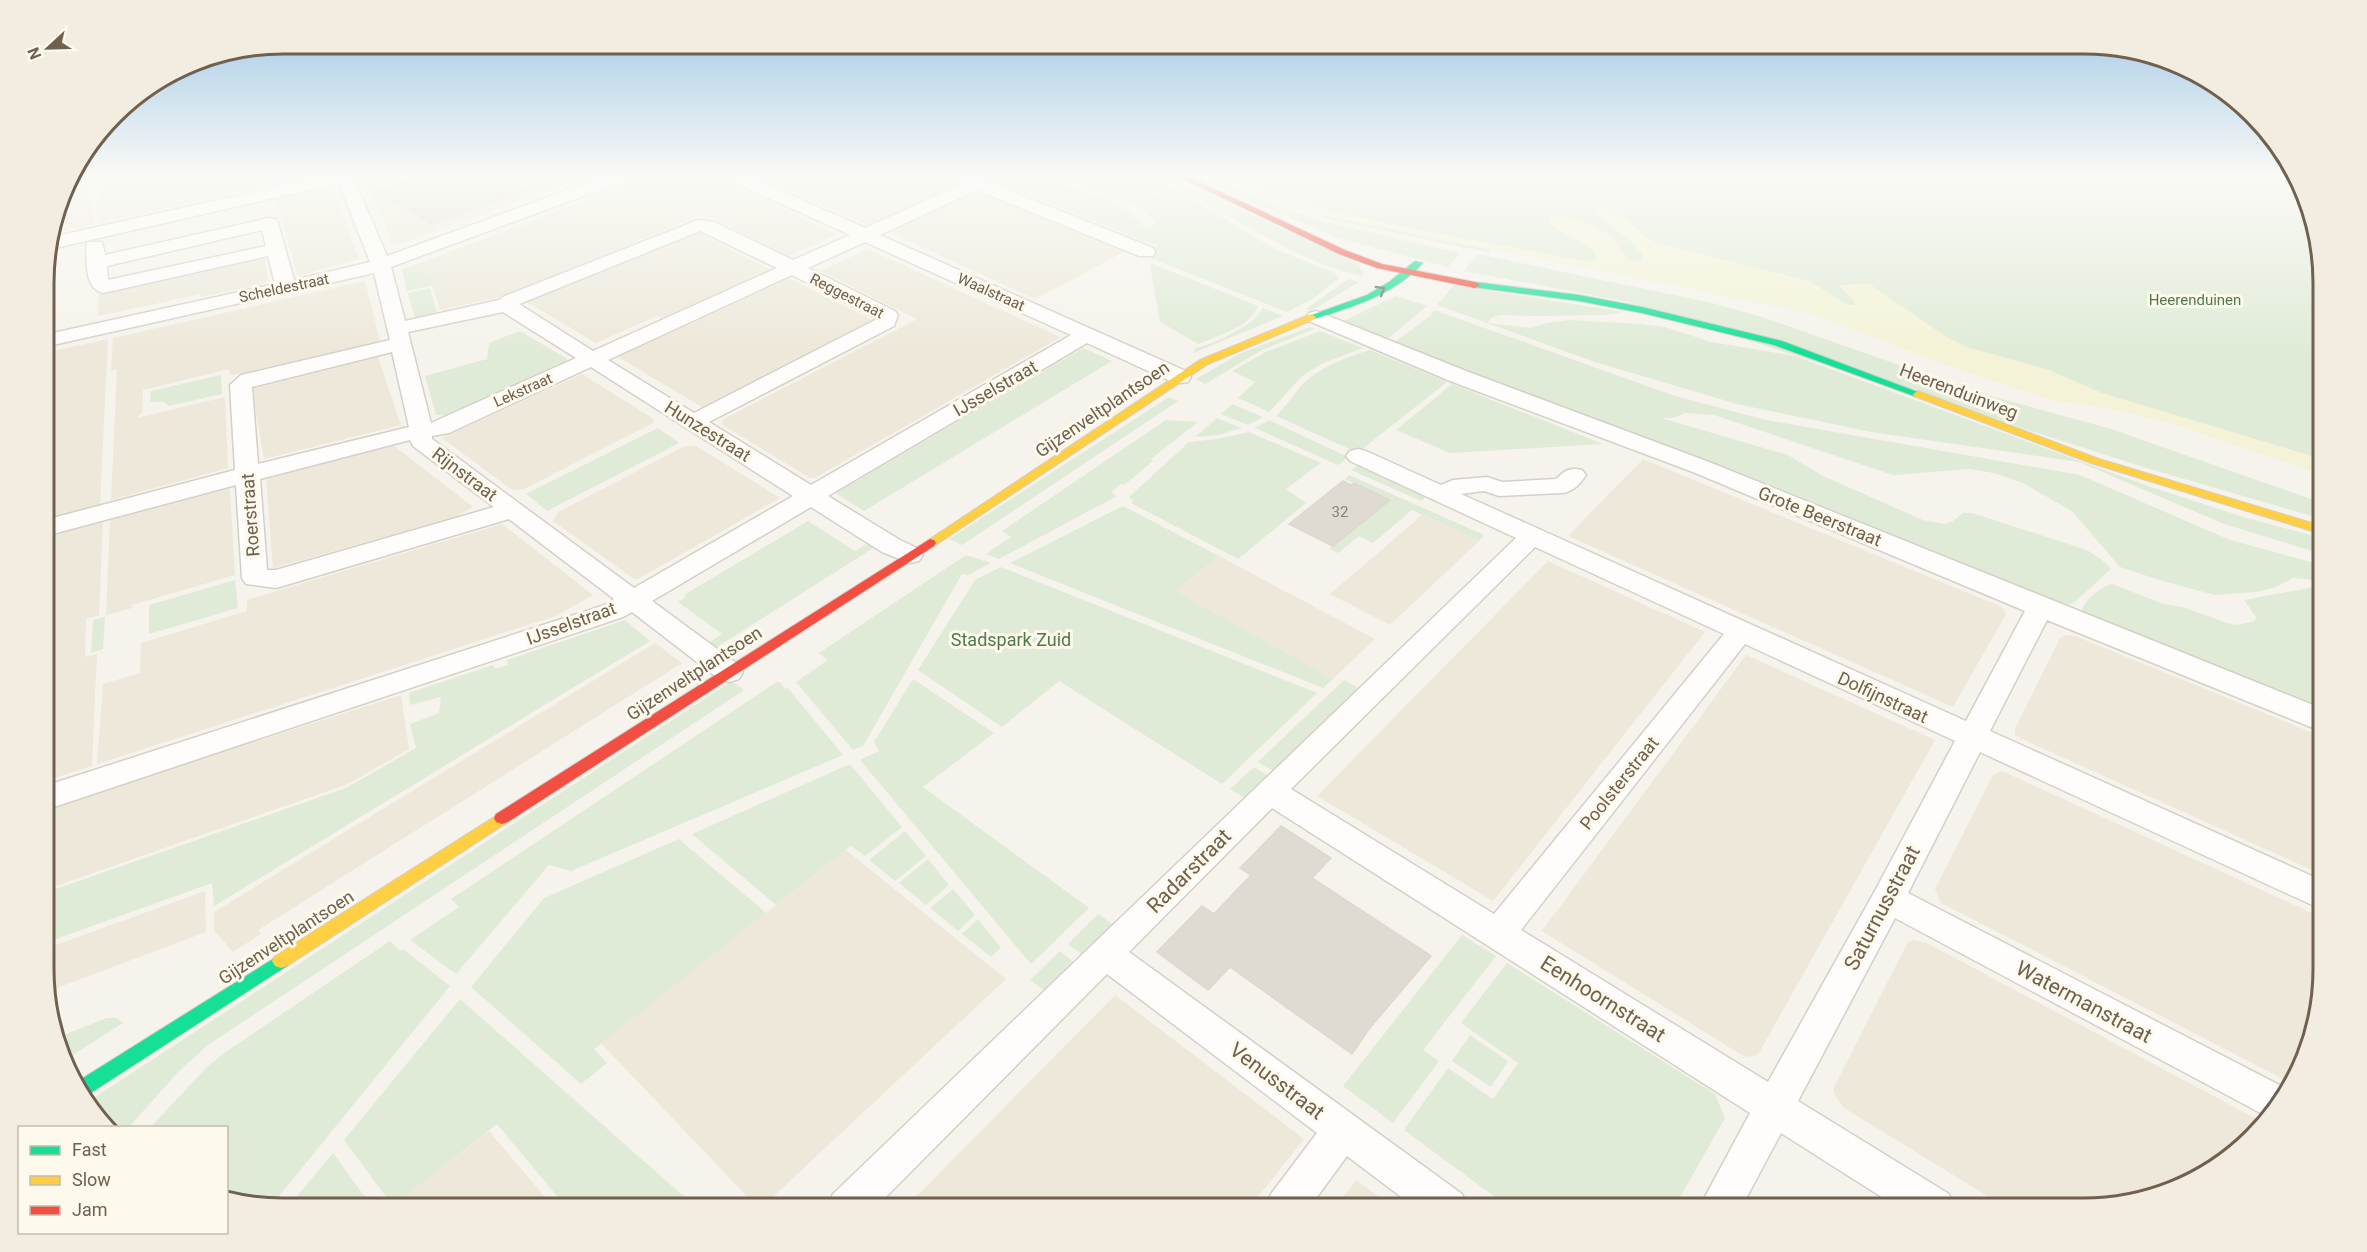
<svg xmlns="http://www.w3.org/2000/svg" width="2367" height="1252" viewBox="0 0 2367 1252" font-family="Roboto,sans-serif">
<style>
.residential{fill:#ede8d9}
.green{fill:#e0ebd7}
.sand{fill:#f4f3d7}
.building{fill:#e0dbd2;stroke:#ddd8ce;stroke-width:1.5}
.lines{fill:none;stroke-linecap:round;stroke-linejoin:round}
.street-casing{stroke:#d4d0c9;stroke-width:3}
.fast-casing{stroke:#d3cfc6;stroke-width:2}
.slow-casing{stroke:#d3cfc6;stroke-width:2}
.jam-casing{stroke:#d3cfc6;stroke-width:2}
.street{fill:#fefdfc;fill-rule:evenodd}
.fast{fill:#16e098;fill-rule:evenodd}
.slow{fill:#ffcf43;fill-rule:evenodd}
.jam{fill:#f24e42;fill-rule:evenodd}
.oneway{stroke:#5d7a5e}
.labels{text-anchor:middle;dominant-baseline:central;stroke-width:6;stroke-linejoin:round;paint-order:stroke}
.far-street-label{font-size:15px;fill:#6f604f;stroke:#fdf9ed}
.far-park-label{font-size:15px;fill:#517a4b;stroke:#fdf9ed}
.number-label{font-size:15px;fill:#8d8172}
.street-label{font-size:18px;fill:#6f604f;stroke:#fdf9ed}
.park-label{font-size:18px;fill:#517a4b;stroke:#fdf9ed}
.near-street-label{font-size:21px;fill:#6f604f;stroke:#fdf9ed}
.rim{fill:none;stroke:#6f604f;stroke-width:3}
</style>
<rect width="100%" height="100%" fill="#f5f3eb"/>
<path class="residential" d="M68,177H85L95,224L53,233Z
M97,177H117L118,179L131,177H304L100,223L95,202L102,200Z
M385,177H585L394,246L366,181Z
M648,177H712L837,234L789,256L703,214L501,297L440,310L430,277L412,266Z
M761,177H939L956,185L869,225Z
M332,188L359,259L298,276L275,199Z
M980,193L982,194L1124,252L1035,299L889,232L973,194Z
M698,232L770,270L662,318L657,316L596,343L527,302Z
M868,249L1058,336L1059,338L815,478H810L721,424L724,419L917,319L820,271Z
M265,257L268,280L262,284L202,297L201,294L98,316L99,295Z
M788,279H791L872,320L871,322L702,407L618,357Z
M365,281L380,341L233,375H230L229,369L143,390L142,413L137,418L225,397L228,468L111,500L117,370H111L113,338Z
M108,339L100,506L45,520L44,353Z
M378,357L401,425L264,459L252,389Z
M582,374L654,419L653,423L524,489L512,490L442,438Z
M393,445L473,507L455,517L273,568L266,479Z
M685,446H696L780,498L638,579H634L553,521L558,512Z
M1643,459L2002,607L2006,614L1953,707L1568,536Z
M227,489H230L235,575L132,605V608L106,615L110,520Z
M1422,515L1479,541L1390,625L1330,594Z
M103,522L99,615L86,619L85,657L97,654L92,766L45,781V537Z
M502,524L593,595L556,616L97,764L103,684L140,673L141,643L247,611V602L250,599Z
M1219,556L1375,639L1333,679L1176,591Z
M1548,561L1705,632L1493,901L1317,796Z
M2065,635L2075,636L2323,737V875L2020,738L2015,734V729L2060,638Z
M655,643L682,663L258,930L261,934L233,952L214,930V912Z
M1746,655L1935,740L1760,1051L1757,1055L1748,1057L1740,1054L1542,931Z
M401,695L409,749L348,784L53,887L51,913L45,915V809Z
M2002,771L2323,918V970L2299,1075L2293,1084L1941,903L1935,889L1993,775Z
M846,850L1006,979L761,1208H758L601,1043Z
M205,891L206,932L46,992L45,949Z
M1913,940L1927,943L2266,1124L2217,1168L2161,1196L2100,1208H2007L1844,1108L1834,1093V1087L1908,942Z
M1115,995L1304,1139L1249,1208H905Z
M489,1131L554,1208H390Z
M1356,1180L1394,1208H1335Z"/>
<path class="green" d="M996,177C1031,177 1100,189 1128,211C1134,216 1139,223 1145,228L1155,224C1147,196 1057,180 1030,177H1122L1169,202L1185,196L1277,250L1335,273L1339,278L1312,299L1287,312L1143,255L1157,246L986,178Z
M1127,177H1149L1181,194L1169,199Z
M1224,177H1236L1268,197L1317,214L1491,250L1489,252L1476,250L1324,218L1221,178Z
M1243,177H2293L2321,252L2322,474L2172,423L2109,408L2056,400L2024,391L1942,363L1812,313L1363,223L1284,201L1262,190Z
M1216,181L1257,198L1321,221L1460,253L1448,267L1338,238L1213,185Z
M1192,187L1358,264L1363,271V276C1298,262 1242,222 1184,190Z
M1478,254L1712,303L1762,317L1973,391L2111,429L2322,503V519L2143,467L1629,302L1464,271Z
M1150,263L1258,306C1251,327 1218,335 1199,344L1195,342L1160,322Z
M412,266L430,277L433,285L407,291L402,270Z
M1348,279L1359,282L1311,311L1306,309Z
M1454,285L1623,312L1605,315L1538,316L1500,315L1491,318L1488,323L1531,328L1547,323L1569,320L1641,324L1665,327L1711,342L1795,356L2151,487L2250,519L2322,538V554L2224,524L2079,462L1871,432L1737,404L1595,362L1437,305Z
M430,288L437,312L415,318L408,293Z
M1396,296L1427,306L1386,340L1339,323Z
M1263,308L1283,316L1193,353L1196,348C1215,343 1254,326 1263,308Z
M1434,310L1675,396L1766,420L2080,475L2230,540L2322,565V585L2308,579L2293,578L2276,587L2257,592L2215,595L2159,580L2120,567L2072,511L2023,483L1994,473L1969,469L1893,475L1714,415L1685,413L1673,418H1661L1788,455L1823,476L1923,520L1944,524L1953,521L1963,513H1972L2087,550L2102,560L2111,569L2076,601L2065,607L1392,344L1430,316Z
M1310,327L1315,329L1262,350L1205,384L1196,379L1241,353Z
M520,331L567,359L566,361L448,415H436L425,376L487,359L489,343Z
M1320,331L1363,348L1323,363L1302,376L1269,412L1238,398L1255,382L1232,371L1266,352Z
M1083,348L1112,361L864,511L836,493Z
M1370,350L1447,382L1361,450L1357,449L1354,451L1276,416C1285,407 1292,397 1300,387C1319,367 1344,358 1370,350Z
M221,375L222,394L169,406L164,402H150L151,391Z
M1452,384L1603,444L1450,453L1396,430Z
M1169,397L1178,401L962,545L949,539Z
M1232,404L1263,417L1248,425L1221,414Z
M1217,418L1241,428L1218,435L1195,437Z
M1166,420L1198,422L1151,459L1153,461L1124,485L1121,484L1111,492L1117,496L999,559L986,554L1011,537L1002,531Z
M1269,420L1348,457L1338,465L1255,428Z
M658,428L679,443L547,511L526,494Z
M1249,432L1321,463L1286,489L1306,503L1238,559L1131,503L1134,501L1129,497L1189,442L1217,439Z
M1361,463L1365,469L1418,493L1429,494L1421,501L1351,470Z
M1349,475L1484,535L1479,541L1412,510L1373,543L1359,536L1338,553L1329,549L1390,500L1345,479Z
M1123,506L1219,556L1176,591L1333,679L1323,688L1010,563Z
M808,521L855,551L869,543L875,547L714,649L707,644L722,634L678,602L686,597L684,595Z
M966,555L991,563L968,575L962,574L863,746L853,750L796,682L828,660L819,653Z
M1001,567L1317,693L1222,784L1059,681L1002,727L918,670L975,580Z
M235,580L238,608L149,634V605Z
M2112,584L2164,604L2183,607L2227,623L2237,625L2255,621L2256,617L2244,600L2314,587L2322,588L2323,711L2081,615C2082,601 2099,588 2112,584Z
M105,617L103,649L91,653L93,620Z
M625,620L650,641L214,906L212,883L45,943V915L51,913L53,890L346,788L416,748L410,724L439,713L441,697L410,705L409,693L493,665L495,669L508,665L507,660Z
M913,679L994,733L923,787L1089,908L1031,964L860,760L879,751L874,742Z
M1344,680L1360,689L1275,772L1258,762Z
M732,681L744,690L208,1045L178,1072L129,1127C105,1127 98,1124 86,1103Z
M778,681L786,689L788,688L843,755L571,871L549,865L456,974L410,940L459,907L451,899Z
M850,764L902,827L865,856L851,846L776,905L692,834Z
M1254,767L1270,777L1247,799L1230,789Z
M905,831L926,856L895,881L869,860Z
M679,839L766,913L594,1049L607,1063L581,1084L471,987L544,898Z
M928,859L949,885L926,905L899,883Z
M953,889L975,915L958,931L930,908Z
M1098,914L1115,926L1085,957L1068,944Z
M978,919L1001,948L991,957L962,934Z
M1462,935L1496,956L1423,1050L1439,1061L1393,1123L1343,1086Z
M390,941L400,951L403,949L450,986L271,1206L227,1195L226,1128L151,1127L206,1068L227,1051Z
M1060,951L1077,965L1047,993L1030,980Z
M1507,963L1715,1094L1725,1118L1674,1208H1510L1404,1130L1448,1068L1493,1099L1518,1063L1461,1023Z
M460,999L697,1208H567L497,1124L393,1206L344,1140Z
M107,1018H117L123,1023L62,1062L56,1038Z
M1470,1035L1508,1061L1491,1087L1452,1061Z
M333,1153L373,1208H287Z"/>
<path class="sand" d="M1243,177L1258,181L1274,193L1335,212L1424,231L1592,262L1597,257L1593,249L1553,227L1549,221L1551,217C1570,212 1605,228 1617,243C1625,253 1625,264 1641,261L1642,254L1632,242L1596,214L1600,209L1614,210L1624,217L1648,239L1655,242L1809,281L1848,305H1854L1855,302L1839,285L1869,284L1948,338L1967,347L2049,370L2102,393L2322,459V474L2172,423L2109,408L2056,400L2024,391L1942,363L1812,313L1363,223L1284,201L1262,190Z"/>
<path class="building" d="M417,177H556L557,179L432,224L375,191Z
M1343,481L1351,485L1354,483L1390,500L1333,546L1289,524Z
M1281,826L1331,858L1312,878L1431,956L1369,1029L1352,1054L1230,967L1208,990L1157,952L1202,906L1214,914L1251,875L1240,868Z"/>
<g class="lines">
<g class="street-casing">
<path id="street" d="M322,177H353L387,256L603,177H627L624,181L391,267L405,321L499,300L505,296L698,220L714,222L793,260L850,235L731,181L729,177H750L865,228L962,184L955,181L953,177H975L1153,248L1155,252L1153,256H1139L977,190L880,235L1188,372L1191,377L1188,382L1180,383L1172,382L1087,343L828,496L900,540L919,549L923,555L919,561L910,563L882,552L811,507L652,601L739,665L743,672L739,679L729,682L719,679L632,612L623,617L45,810V786L605,605L614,599L509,519L276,588L246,584L242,578L236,485L45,536V520L235,470L230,385L241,375L390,340L374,273L44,347V335L275,284L268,256L103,293C84,288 87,262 86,246L88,242H102L105,255L269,218L275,219L278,223L294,280L370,262L339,183L51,249L49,248L52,237ZM262,230L266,246L108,280L107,266ZM700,231L777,268L593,351L519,304ZM865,242L1071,335L811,485L709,422L894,326L898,315L895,311L808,268ZM792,275L877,319L694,413L608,360ZM503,312L576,358L431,423L408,332ZM392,352L409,427L258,464L252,387ZM591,367L793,496L634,588L432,439V436L449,433ZM410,440L413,446L494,507L276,570H267L260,479Z
M1316,311L1466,371L1709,462L2323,709V732L2047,620L1990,731L2323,881V910L1980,752L1908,893L2289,1090L2270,1118L1895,918L1798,1101L1949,1194L1955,1208H1899L1781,1133L1741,1208H1699L1750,1113L1272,808L1129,952L1462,1194L1468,1208H1416L1347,1156L1309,1208H1265L1271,1194L1317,1133L1107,974L875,1208H827L833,1194L1516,538L1350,461L1346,456L1350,451L1358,449L1366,451L1441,485L1453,480L1487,477L1502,482L1556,479C1565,470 1570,467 1582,470L1586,475C1580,484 1574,491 1563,493L1499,496L1484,491L1461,494L1966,721L2025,611L1693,472L1450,381L1309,321L1306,317L1309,313ZM1535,547L1724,634L1494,914L1291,789ZM1745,644L1955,741L1876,889L1768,1082L1521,930Z"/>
</g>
<g class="fast-casing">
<path id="fast" d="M1415,261L1423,263C1394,295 1354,306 1315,319H1307L1306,317L1367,295L1389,282Z
M1475,282L1579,295L1642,307L1782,341L1923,394L1918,397L1914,396L1774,345L1642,313L1579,301L1472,287V283Z
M281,954L287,956L290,961L287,966L83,1098L75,1083Z"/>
</g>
<g class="slow-casing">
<path id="slow" d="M1311,314L1316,317L1315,319L1208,364L934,546H926L924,543L1200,360Z
M1918,391L2099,459L2322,526V534L2091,463L1914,396L1913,394Z
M502,812L508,814L510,818L508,822L287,966L281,968L275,966L272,961L275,956Z"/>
</g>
<g class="jam-casing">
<path id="jam" d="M1179,177H1189L1345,250L1382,264L1475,282L1480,285L1475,288L1377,268L1339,254Z
M930,539L934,540L936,543L934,546L508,822L502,824L496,822L494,818L496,814Z"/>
</g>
<use href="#street" class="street"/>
<use href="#fast" class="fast"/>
<use href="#slow" class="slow"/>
<use href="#jam" class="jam"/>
</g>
<defs><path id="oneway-chevron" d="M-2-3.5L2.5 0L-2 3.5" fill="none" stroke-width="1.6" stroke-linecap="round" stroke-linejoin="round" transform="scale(1.5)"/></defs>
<use class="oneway" href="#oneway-chevron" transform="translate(1381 290) rotate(-30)"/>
<linearGradient id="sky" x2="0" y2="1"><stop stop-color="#9dc5e6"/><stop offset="0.5" stop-color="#fafaf6"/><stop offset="1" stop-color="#fafaf6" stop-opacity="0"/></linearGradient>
<rect width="2367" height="352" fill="url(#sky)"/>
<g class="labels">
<g class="far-street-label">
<text transform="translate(284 288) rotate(-12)">Scheldestraat</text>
<text transform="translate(991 292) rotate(24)">Waalstraat</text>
<text transform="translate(847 296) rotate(27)">Reggestraat</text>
<text transform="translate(523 390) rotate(-24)">Lekstraat</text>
</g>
<g class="far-park-label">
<text x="2195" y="300">Heerenduinen</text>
</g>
<g class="number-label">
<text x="1340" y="512">32</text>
</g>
<g class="street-label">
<text transform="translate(995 388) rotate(-30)">IJsselstraat</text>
<text transform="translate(1959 391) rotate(21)">Heerenduinweg</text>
<text transform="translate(1102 409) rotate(-34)">Gijzenveltplantsoen</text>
<text transform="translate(708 431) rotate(32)">Hunzestraat</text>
<text transform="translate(465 474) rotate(37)">Rijnstraat</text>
<text transform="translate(250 515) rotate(-94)">Roerstraat</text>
<text transform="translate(1820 516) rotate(22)">Grote Beerstraat</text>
<text transform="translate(571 623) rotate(-20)">IJsselstraat</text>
<text transform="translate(694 673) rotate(-33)">Gijzenveltplantsoen</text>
<text transform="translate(1883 697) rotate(25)">Dolfijnstraat</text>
<text transform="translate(1619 783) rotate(-51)">Poolsterstraat</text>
<text transform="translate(286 937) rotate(-33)">Gijzenveltplantsoen</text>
</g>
<g class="park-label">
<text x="1011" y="639">Stadspark Zuid</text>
</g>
<g class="near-street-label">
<text transform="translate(1189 871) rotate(-45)">Radarstraat</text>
<text transform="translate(1882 908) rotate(-62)">Saturnusstraat</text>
<text transform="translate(1603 999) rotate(32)">Eenhoornstraat</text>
<text transform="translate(2084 1002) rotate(28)">Watermanstraat</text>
<text transform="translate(1277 1081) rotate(37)">Venusstraat</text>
</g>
</g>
<path d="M0 0H2367V1252H0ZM283 54H2084A229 229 0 0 1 2313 283V969A229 229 0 0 1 2084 1198H283A229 229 0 0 1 54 969V283A229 229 0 0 1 283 54Z" fill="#f2ede0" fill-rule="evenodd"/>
<path class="rim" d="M283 54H2084A229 229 0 0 1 2313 283V969A229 229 0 0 1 2084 1198H283A229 229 0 0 1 54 969V283A229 229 0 0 1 283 54Z"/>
<rect x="18" y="1126" width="210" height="108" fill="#fdf9ed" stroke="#c4bcae" stroke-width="1.5"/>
<rect x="30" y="1146" width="30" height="9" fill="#16e098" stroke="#c4bcae" stroke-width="1.5"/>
<text x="72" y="1156" font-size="18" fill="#6f604f">Fast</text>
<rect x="30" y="1176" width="30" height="9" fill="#ffcf43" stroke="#c4bcae" stroke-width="1.5"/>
<text x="72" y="1186" font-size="18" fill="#6f604f">Slow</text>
<rect x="30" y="1206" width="30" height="9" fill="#f24e42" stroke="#c4bcae" stroke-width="1.5"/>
<text x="72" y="1216" font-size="18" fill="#6f604f">Jam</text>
<g transform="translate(48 48) rotate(248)" stroke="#fdf9ed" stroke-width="4.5" paint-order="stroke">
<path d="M0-4.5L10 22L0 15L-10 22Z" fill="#6f604f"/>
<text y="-9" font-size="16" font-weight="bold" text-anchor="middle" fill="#6f604f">N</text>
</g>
</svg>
